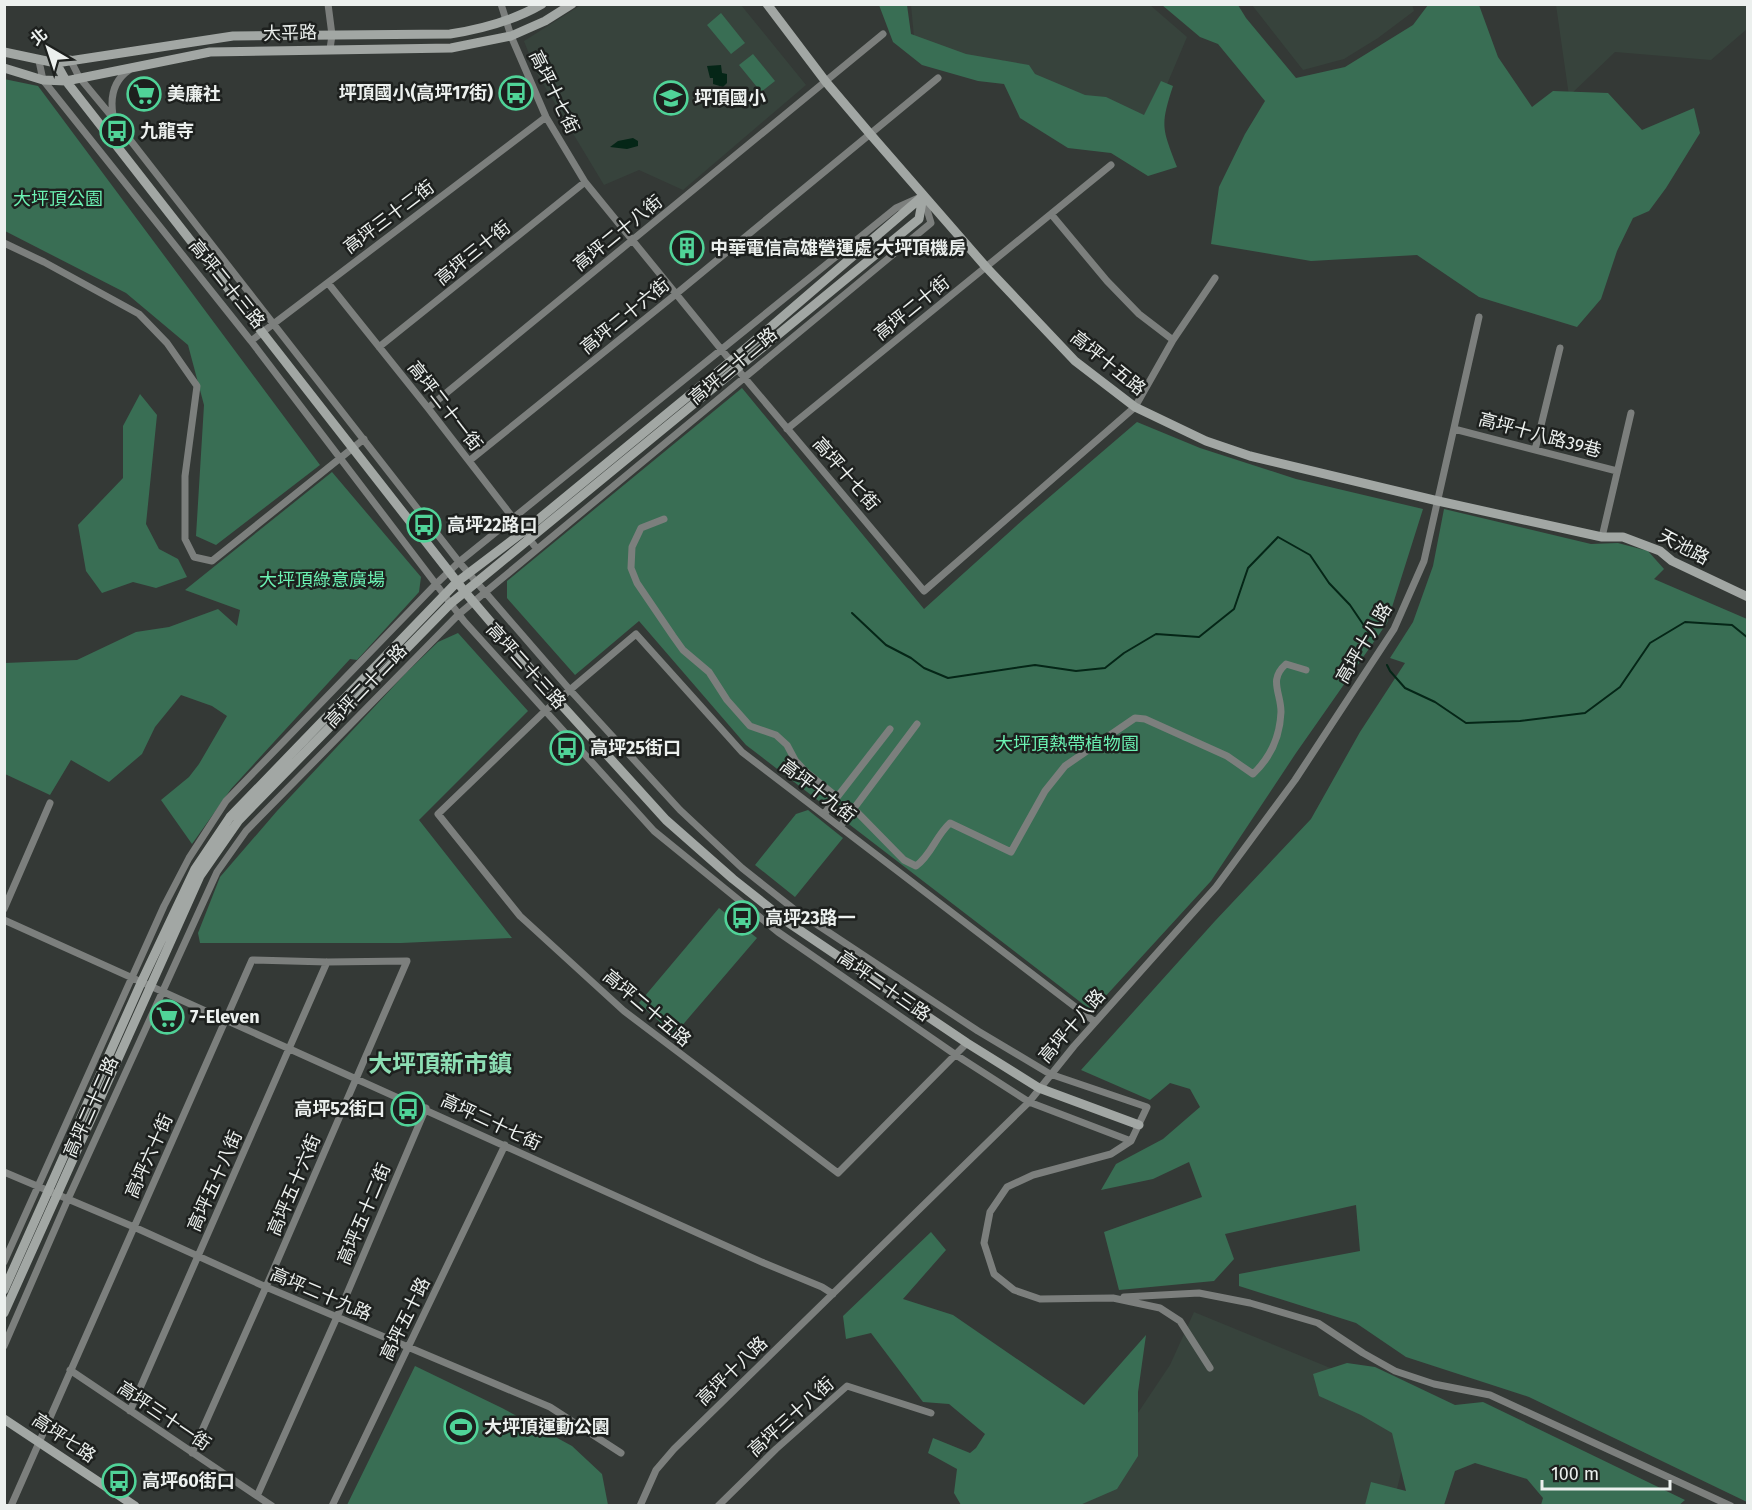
<svg xmlns="http://www.w3.org/2000/svg" width="1752" height="1510" viewBox="0 0 1752 1510" font-family="'Fira Sans','Noto Sans TC',sans-serif">
<style>
.built{fill:#37433c}
.green{fill:#396e54}
.water{fill:#052617}
.lines{fill:none;stroke-linecap:round;stroke-linejoin:round}
.stream{stroke:#052617;stroke-width:2}
.street{stroke:#7c7f7d;stroke-width:7}
.secondary{stroke:#a2a7a4;stroke-width:9}
.labels{text-anchor:middle;dominant-baseline:central;stroke-width:5;stroke-linejoin:round;paint-order:stroke}
.street-label{font-size:18px;fill:#ecf0ee;stroke:#1d201e}
.poi-label{font-size:18px;font-weight:bold;fill:#ecf0ee;stroke:#1d201e;text-anchor:start}
.park-label{font-size:18px;fill:#6bf2b3;stroke:#1d201e}
.district-label{font-size:24px;font-weight:bold;fill:#8ddeb4;stroke:#1d201e}
</style>
<rect width="100%" height="100%" fill="#343936"/>
<path class="built" d="M1412,4L1414,11L1378,38L1344,59L1303,70L1252,5Z
M581,5H741L806,85L683,190L639,170L604,185L536,72L524,41Z
M911,5H1150L1187,37L1149,127L1017,74L1003,60L978,61L914,37Z
M1556,5H1747V29L1711,60L1615,52L1569,96Z
M1194,1312L1418,1404L1393,1505L1072,1506L1085,1492L1170,1365Z"/>
<path class="green" d="M879,5H907L911,34L966,54L1029,65L1035,74L1085,95L1106,97L1144,115L1161,81L1173,86C1160,126 1162,128 1177,167L1148,176L1111,153L1068,148L1020,118L1004,84L978,81L922,65L893,42Z
M1162,5H1238L1246,18L1296,78L1345,67L1413,25L1428,5H1479L1498,57L1532,107L1553,91L1608,93L1642,130L1694,108L1700,133L1666,188L1649,211L1633,218L1617,251L1601,299L1577,327L1479,297L1417,255L1311,261L1211,244L1219,187L1245,134L1265,101L1218,44L1200,37Z
M721,13L745,43L731,54L707,25Z
M753,54L775,81L761,92L739,65Z
M4,79L38,86L320,465L216,545L196,536L204,405L188,345L126,293L5,231Z
M742,388L924,609L1025,518L1137,422L1200,448L1296,479L1423,509L1387,623L1296,753L1211,881L1092,1011L746,745L639,621L575,675L507,598V581Z
M140,394L157,415L146,524L159,549L178,559L187,577L156,588L133,582L102,593L86,571L78,525L123,478V426Z
M332,472L421,577L419,592L357,660L350,659L231,789L192,844L161,800L189,777L199,764L227,716L212,706L181,695L155,727L142,754L109,782L71,760L50,795L5,774V663L77,660L136,632L169,627L218,609L237,626L240,610L185,590Z
M1444,509L1591,544L1618,543L1648,551L1664,569L1654,579L1747,619V1502L1529,1397L1406,1357L1356,1323L1239,1286V1274L1360,1251L1356,1205L1225,1234L1234,1259L1214,1281L1119,1290L1104,1232L1202,1197L1189,1162L1153,1179L1101,1190L1116,1164L1163,1139L1200,1107L1190,1089L1170,1083L1150,1100L1081,1070L1215,921L1311,819L1360,732L1405,663L1390,658L1413,622L1433,566Z
M458,633L528,711L419,820L512,938L401,943H200L198,933L220,877L277,811L406,673L438,642Z
M808,810L843,838L795,897L755,865L796,814Z
M719,908L757,938L674,1035L639,1003Z
M931,1232L946,1250L903,1299L953,1315L1084,1405L1146,1335L1138,1392V1456L1117,1489L1080,1505H961L954,1493L957,1469L928,1453L933,1438L970,1453L976,1448L985,1434L949,1404L923,1402L871,1333L846,1339L843,1316Z
M1347,1363L1375,1367L1455,1405L1483,1402L1685,1500L1678,1506L1541,1505L1543,1498L1527,1479L1475,1463L1455,1471L1444,1505H1365L1371,1482L1406,1491L1392,1433L1361,1415L1319,1396L1313,1374Z
M415,1366L502,1408L572,1446L602,1474L608,1505H347Z"/>
<path class="water" d="M721,65L722,73L727,74V83L723,87L713,84V78H710L707,66Z
M633,138L638,141V146L627,149L610,147L618,141Z"/>
<g class="lines">
<path class="stream" d="M852,613L886,645L911,658L924,668L948,678L1035,665L1076,671L1105,668L1124,653L1156,634L1199,637L1234,609L1248,568L1278,537L1310,555L1329,583L1350,605L1371,636
M1387,665L1390,671L1405,688L1435,702L1466,723L1520,721L1585,713L1620,687L1650,643L1685,622L1732,625L1748,638"/>
<path class="street" d="M328,4L332,35L330,49
M501,4L511,36L546,117L585,182L738,370L924,591L1135,407L1173,340L1215,278
M70,59L79,77L113,118L459,562L570,690L680,810L742,868L795,910L978,1031L1050,1074L1147,1107L1131,1141L1111,1154L1033,1175L1007,1187L990,1212L984,1243L994,1274L1014,1290L1040,1299L1113,1298L1160,1308L1180,1321L1210,1368
M39,61L43,80L251,341L464,621L654,831L778,932L956,1055L1029,1102L1131,1141
M113,115C110,97 113,81 129,70
M1051,214L1107,281L1139,314L1173,340
M4,243L44,262L139,314L167,343L197,386L185,476V539L194,557L212,561L364,439
M328,283L428,408L537,549
M251,341L546,117
M379,347L585,182
M428,408L883,34
M787,429L1111,165
M1454,429L1617,471
M1535,450L1560,348
M469,461L676,294L938,78
M664,519L641,528L632,547L631,568L637,583L673,636L683,650L709,672L727,700L750,726L776,735L787,745L795,760L805,771L837,797
M1602,537L1631,413
M854,809L904,860L916,866C932,854 935,837 950,823L1011,852L1045,791L1065,766L1135,718L1145,719L1227,756L1253,774C1271,757 1280,737 1281,712C1281,692 1268,680 1286,664L1306,670
M824,814L890,729
M840,827L917,724
M4,909L50,803
M4,920L764,1263L822,1287L833,1294
M967,1043L838,1173L624,1011L520,916L438,814L545,711L636,634L742,752L1095,1022
M4,1172L134,1227L266,1287L550,1407L621,1453
M4,1262L164,906L189,858L226,801L436,584L459,562L896,208L923,196L931,223L459,614L246,831L217,872L68,1199L4,1346
M1124,1297L1199,1293L1250,1303L1318,1323L1363,1353L1395,1371L1434,1384L1490,1395L1731,1506
M70,1370L272,1506
M130,1411L327,962
M257,1496L337,1317L426,1108
M11,1506L252,960L327,962L407,961L266,1287L192,1453
M332,1506L505,1145
M640,1506L656,1470L674,1449L1029,1102L1074,1046L1216,887L1295,780L1394,629L1424,561L1479,317
M718,1506L776,1449L847,1386L931,1413"/>
<path class="secondary" d="M767,4L826,82L871,135L986,267L1075,361L1135,407L1206,441L1250,456L1438,501L1602,537H1623L1660,551L1672,561L1748,597
M4,52L56,63L233,36L450,34C482,29 513,21 542,4
M56,63L66,81L465,592L558,701L666,820L733,879L786,921L967,1043L1039,1088L1139,1125
M4,68L43,80L66,81L210,52L451,48L511,36L545,21L572,4
M4,1290L141,983L195,869L230,817L457,582L523,532L731,361L923,196
M4,1313L200,876L239,820L450,604L919,219L923,196
M4,1419L135,1506"/>
</g>
<defs>
<g id="bus-ring" transform="scale(1.725)"><circle r="9.5" fill="#1d201e" stroke="#50d398" stroke-width="1.5"/><path d="M-5-6H5V4H4V6H2V4H-2V6H-4V4H-5ZM-3.5-4V0h7V-4ZM-3.5 1.2v1.5H-2V1.2ZM2 1.2v1.5H3.5V1.2Z" fill="#50d398"/></g>
<g id="supermarket-ring" transform="scale(1.725)"><circle r="9.5" fill="#1d201e" stroke="#50d398" stroke-width="1.5"/><path d="M-6-5.5h2.5l.6 2H6L4.5 2H-2.5L-4.4-4H-6ZM-1.5 3.2a1.3 1.3 0 1 0 .1 0ZM3 3.2a1.3 1.3 0 1 0 .1 0Z" fill="#50d398"/></g>
<g id="school-ring" transform="scale(1.725)"><circle r="9.5" fill="#1d201e" stroke="#50d398" stroke-width="1.5"/><path d="M0-5L7-2L0 1L-7-2ZM-4 1L0 2.5L4 1V4Q0 6-4 4Z" fill="#50d398"/></g>
<g id="building-ring" transform="scale(1.725)"><circle r="9.5" fill="#1d201e" stroke="#50d398" stroke-width="1.5"/><path d="M-4-6H4V6H1V3H-1V6H-4ZM-2.5-4.3h1.7v1.8h-1.7ZM.8-4.3h1.7v1.8H.8ZM-2.5-1h1.7V.8h-1.7ZM.8-1h1.7V.8H.8Z" fill="#50d398"/></g>
<g id="stadium-ring" transform="scale(1.725)"><circle r="9.5" fill="#1d201e" stroke="#50d398" stroke-width="1.5"/><path d="M0-5a6.5 5 0 1 0 0 10a6.5 5 0 1 0 0-10ZM-3.5-1.8h7v3.6h-7Z" fill="#50d398"/></g>
</defs>
<g fill-rule="evenodd">
<use href="#bus-ring" x="516" y="93"/>
<use href="#supermarket-ring" x="144" y="94"/>
<use href="#school-ring" x="671" y="98"/>
<use href="#bus-ring" x="117" y="131"/>
<use href="#building-ring" x="687" y="248"/>
<use href="#bus-ring" x="424" y="525"/>
<use href="#bus-ring" x="567" y="748"/>
<use href="#bus-ring" x="742" y="918"/>
<use href="#supermarket-ring" x="167" y="1017"/>
<use href="#bus-ring" x="408" y="1109"/>
<use href="#stadium-ring" x="461" y="1427"/>
<use href="#bus-ring" x="119" y="1481"/>
</g>
<g class="labels">
<g class="street-label">
<text transform="translate(290 33) rotate(-2)">大平路</text>
<text transform="translate(554 92) rotate(64)">高坪十七街</text>
<text transform="translate(389 217) rotate(-37)">高坪三十二街</text>
<text transform="translate(618 233) rotate(-39)">高坪二十八街</text>
<text transform="translate(473 253) rotate(-39)">高坪三十街</text>
<text transform="translate(227 284) rotate(51)">高坪二十三路</text>
<text transform="translate(912 308) rotate(-39)">高坪二十街</text>
<text transform="translate(625 316) rotate(-39)">高坪二十六街</text>
<text transform="translate(1108 363) rotate(39)">高坪十五路</text>
<text transform="translate(733 366) rotate(-40)">高坪二十二路</text>
<text transform="translate(445 406) rotate(52)">高坪二十一街</text>
<text transform="translate(1540 435) rotate(15)">高坪十八路39巷</text>
<text transform="translate(846 474) rotate(49)">高坪十七街</text>
<text transform="translate(1684 547) rotate(28)">天池路</text>
<text transform="translate(1364 643) rotate(-59)">高坪十八路</text>
<text transform="translate(526 666) rotate(48)">高坪二十三路</text>
<text transform="translate(366 686) rotate(-46)">高坪二十二路</text>
<text transform="translate(818 791) rotate(38)">高坪十九街</text>
<text transform="translate(884 986) rotate(35)">高坪二十三路</text>
<text transform="translate(647 1008) rotate(40)">高坪二十五路</text>
<text transform="translate(1072 1026) rotate(-49)">高坪十八路</text>
<text transform="translate(91 1107) rotate(-66)">高坪二十二路</text>
<text transform="translate(491 1122) rotate(25)">高坪二十七街</text>
<text transform="translate(149 1156) rotate(-66)">高坪六十街</text>
<text transform="translate(215 1181) rotate(-66)">高坪五十八街</text>
<text transform="translate(294 1185) rotate(-67)">高坪五十六街</text>
<text transform="translate(364 1214) rotate(-67)">高坪五十二街</text>
<text transform="translate(321 1294) rotate(23)">高坪二十九路</text>
<text transform="translate(405 1319) rotate(-64)">高坪五十路</text>
<text transform="translate(732 1371) rotate(-44)">高坪十八路</text>
<text transform="translate(164 1416) rotate(34)">高坪三十一街</text>
<text transform="translate(791 1417) rotate(-42)">高坪三十八街</text>
<text transform="translate(64 1438) rotate(34)">高坪七路</text>
</g>
<g class="poi-label">
<text x="493" y="93" text-anchor="end">坪頂國小(高坪17街)</text>
<text x="167" y="94">美廉社</text>
<text x="694" y="98">坪頂國小</text>
<text x="140" y="131">九龍寺</text>
<text x="710" y="248">中華電信高雄營運處 大坪頂機房</text>
<text x="447" y="525">高坪22路口</text>
<text x="590" y="748">高坪25街口</text>
<text x="765" y="918">高坪23路一</text>
<text x="190" y="1017">7-Eleven</text>
<text x="385" y="1109" text-anchor="end">高坪52街口</text>
<text x="484" y="1427">大坪頂運動公園</text>
<text x="142" y="1481">高坪60街口</text>
</g>
<g class="park-label">
<text x="58" y="199">大坪頂公園</text>
<text x="322" y="580">大坪頂綠意廣場</text>
<text x="1067" y="744">大坪頂熱帶植物園</text>
</g>
<g class="district-label">
<text x="440" y="1064">大坪頂新市鎮</text>
</g>
</g>
<rect width="1752" height="1510" fill="none" stroke="#ecf0ee" stroke-width="12"/>
<g transform="translate(48 48) rotate(321)" stroke="#1d201e" stroke-width="4.5" paint-order="stroke">
<path d="M0-4.5L10 22L0 15L-10 22Z" fill="#ecf0ee"/>
<text y="-9" font-size="16" font-weight="bold" text-anchor="middle" fill="#ecf0ee">北</text>
</g>
<path d="M1542 1480v9h128v-9" fill="none" stroke="#ecf0ee" stroke-width="3"/>
<text x="1551" y="1480" font-size="18" fill="#ecf0ee" stroke="#1d201e" stroke-width="4.5" paint-order="stroke">100 m</text>
</svg>
